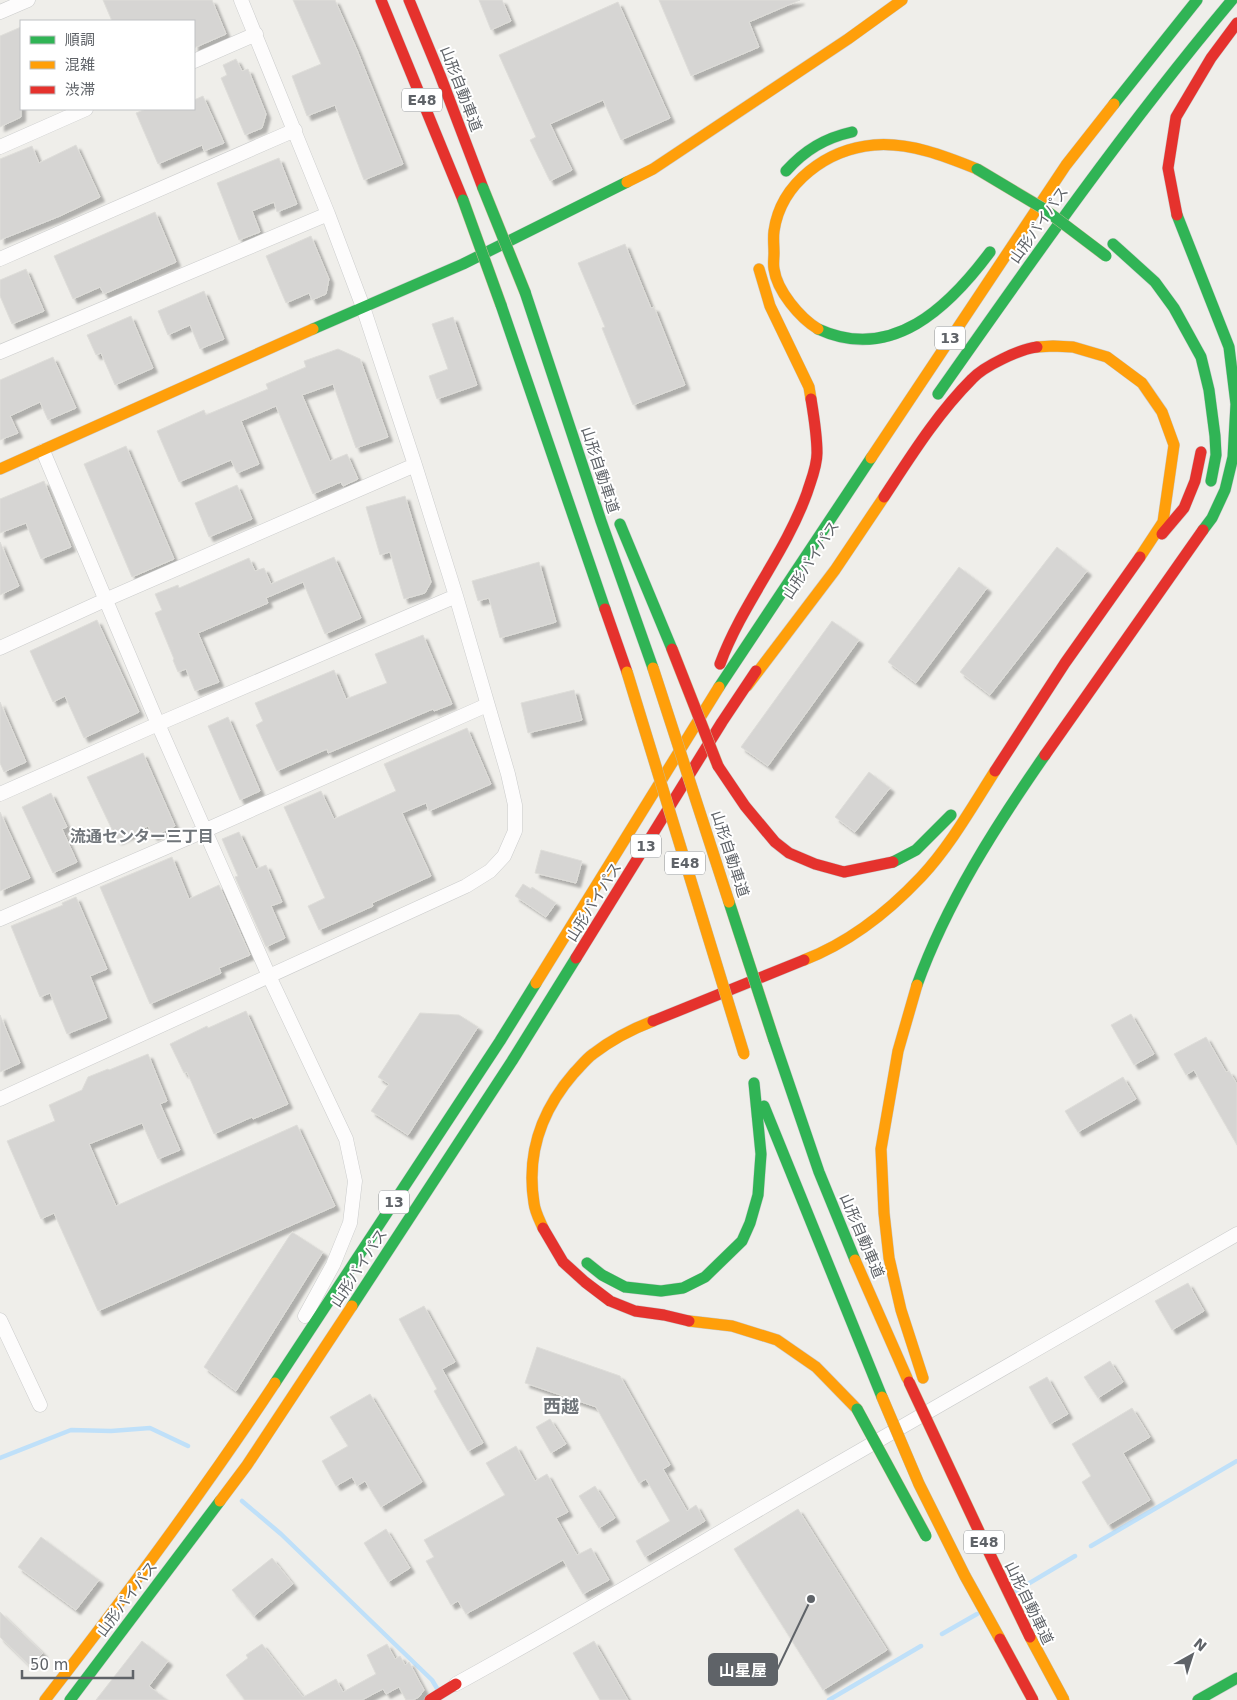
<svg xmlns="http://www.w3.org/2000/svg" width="1237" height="1700" viewBox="0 0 1237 1700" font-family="'DejaVu Sans','Noto Sans JP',sans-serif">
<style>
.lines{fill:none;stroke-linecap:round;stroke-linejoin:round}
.stream{stroke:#bfe0f9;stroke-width:4.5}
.building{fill:#d6d5d3;stroke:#deddd9;filter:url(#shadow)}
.street-casing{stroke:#cbcccc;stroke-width:15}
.fast-casing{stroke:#cacacb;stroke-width:12}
.slow-casing{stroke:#cacacb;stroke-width:12}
.jam-casing{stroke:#cacacb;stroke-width:12}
.street{stroke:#fdfcfc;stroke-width:14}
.fast{stroke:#30b455;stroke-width:11}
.slow{stroke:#ff9f0a;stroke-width:11}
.jam{stroke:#e5322d;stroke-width:11}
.fast-bridge-casing{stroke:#c8b996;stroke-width:12;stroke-linecap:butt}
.slow-bridge-casing{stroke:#c8b996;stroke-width:12;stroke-linecap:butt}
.jam-bridge-casing{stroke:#c8b996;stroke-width:12;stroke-linecap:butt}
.fast-bridge{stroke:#30b455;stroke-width:11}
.slow-bridge{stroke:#ff9f0a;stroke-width:11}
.jam-bridge{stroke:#e5322d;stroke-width:11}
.labels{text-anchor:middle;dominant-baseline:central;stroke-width:4;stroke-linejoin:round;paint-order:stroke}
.shield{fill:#fff;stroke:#8f9295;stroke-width:1}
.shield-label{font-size:14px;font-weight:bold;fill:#5f6368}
.street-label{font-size:15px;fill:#5f6368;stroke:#fff}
.neighbourhood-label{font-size:16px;font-weight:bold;fill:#70757a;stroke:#fff}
.quarter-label{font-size:18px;font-weight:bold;fill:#70757a;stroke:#fff}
.leader{fill:none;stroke:#5f6368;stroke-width:2}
.callout-dot{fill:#5f6368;stroke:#fff;stroke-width:2}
.callout{fill:#5f6368;stroke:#5f6368;stroke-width:2}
.callout-label{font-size:16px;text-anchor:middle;font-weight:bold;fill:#fff}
</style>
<defs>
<filter id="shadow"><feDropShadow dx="4.5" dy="4.5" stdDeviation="1" flood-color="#0004"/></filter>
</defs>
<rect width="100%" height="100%" fill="#efeeea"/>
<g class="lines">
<path class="stream" d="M0,1458L71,1430L111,1431L150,1428L188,1446
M242,1501L281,1534L432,1680L438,1690
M1091,1546L1237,1461
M1016,1591L1075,1556
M942,1634L977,1614
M829,1700L921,1646"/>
</g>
<path class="building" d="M103,0H212L226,34L194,48V21H112Z
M293,0H335L357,50L403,164L364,180L335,105L307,116L292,76L321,64Z
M479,0H502L511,21L491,30Z
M659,0H800L749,22L759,47L691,76Z
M618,2L670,118L621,140L603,100L550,124L572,170L550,181L530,140L536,137L499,55Z
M21,27V117L0,127V36Z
M236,59L242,71L248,69L266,114L262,128L245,135L221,78L227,75L223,65Z
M203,96L224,143L204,151L202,145L158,164L136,113L146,109H194V100Z
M76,145L100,197L60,216L0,240V159L32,146L39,163Z
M279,158L297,204L277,212L274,202L252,211L260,232L239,240L217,183Z
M155,212L176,262L104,294L100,287L73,299L54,256Z
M311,236L329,279L326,294L312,300L309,293L286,303L266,256Z
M625,244L651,308L654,307L685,385L633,405L602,328L605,327L578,263Z
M26,269L44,311L12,324L0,296V280Z
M204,291L224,339L200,349L190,325L168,335L158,311Z
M131,316L153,368L115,385L101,353L96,355L87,335Z
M453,317L477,385L437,399L429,376L448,369L432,324Z
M338,349L360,359L388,437L356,448L333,384L302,395L330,461L347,454L358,479L343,486L341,482L313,494L276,406L241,421L259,464L237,473L231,460L179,482L157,431L204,410L206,415L268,389L266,384L306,367L304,361Z
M53,357L76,408L48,420L40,402L10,416L18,433L0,440V380Z
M126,446L174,559L132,577L84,464Z
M44,481L71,547L41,559L26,523L0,533V499Z
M237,485L252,519L209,537L195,503Z
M405,496L431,582L425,593L404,599L390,552L380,555L366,507Z
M0,542L19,586L0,595Z
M1057,547L1087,571L990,695L960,672Z
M334,557L361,618L325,634L303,582L266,598L268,603L198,633L219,682L195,691L186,669L178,672L173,660L174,659L155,613L162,610L155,594L178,585L179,588L249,558L255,571L264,568L271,584Z
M539,562L556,622L500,638L489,598L478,601L472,581Z
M959,567L987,588L916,683L888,662Z
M97,620L139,712L84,738L65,696L53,702L30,651Z
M832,621L859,640L768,766L741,747Z
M423,635L452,704L434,711L433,709L328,753L327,749L277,771L256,725L263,721L255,703L334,670L346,699L387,683L375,654Z
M574,690L582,720L528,733L521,703Z
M0,702L26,762L4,772L0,763Z
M228,717L260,791L240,800L208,726Z
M467,728L491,784L429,811L426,803L402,813L431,876L372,903L373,906L319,930L308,906L325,898L284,807L321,791L334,819L396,791L384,764Z
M143,753L175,826L153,836L148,826L117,840L87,777Z
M869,772L890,788L855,832L835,817Z
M51,793L67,827L62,829L77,862L53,873L22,807Z
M0,812L30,878L0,891Z
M239,832L256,869L266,865L282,902L271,906L285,938L266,947L235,877L238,876L222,839Z
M541,850L582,861L576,883L535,873Z
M172,857L189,899L219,885L250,955L219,968L221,973L150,1004L100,887Z
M523,884L531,889L532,887L556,903L546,917L515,896Z
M76,897L107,969L90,976L107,1018L67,1034L50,993L40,997L11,926L63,905L62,903Z
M246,1011L288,1104L253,1119L252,1117L214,1134L187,1072L184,1073L170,1044L207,1026L208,1028Z
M420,1013L459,1015L478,1027L408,1135L371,1111L389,1084L378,1077Z
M1131,1014L1154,1054L1134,1065L1111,1025Z
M0,1015L20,1063L0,1072Z
M1206,1037L1226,1072L1229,1071L1237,1084V1145L1194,1070L1186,1075L1174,1054Z
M148,1054L167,1101L160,1104L180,1150L158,1159L142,1123L89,1144L116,1206L297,1125L335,1206L98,1311L54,1213L41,1219L7,1141L55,1121L49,1105L82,1090L88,1077L108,1069L109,1070Z
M1123,1077L1136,1099L1078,1132L1065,1111Z
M292,1232L323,1252L236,1391L204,1367Z
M1188,1283L1204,1311L1172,1330L1155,1301Z
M424,1306L455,1362L442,1369L483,1443L468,1451L434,1391L437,1389L399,1319Z
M537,1347L620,1376L670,1465L663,1469L687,1511L696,1505L705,1521L645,1557L636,1541L670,1521L646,1479L639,1483L596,1407L525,1383Z
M1110,1361L1123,1382L1098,1398L1084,1377Z
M1047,1377L1068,1414L1050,1424L1029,1387Z
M370,1394L422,1482L381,1507L365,1481L357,1486L352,1477L336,1486L322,1461L348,1446L330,1417Z
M1132,1408L1150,1437L1123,1453L1150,1500L1108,1525L1082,1482L1091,1476L1072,1444Z
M550,1419L566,1444L551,1453L536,1427Z
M516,1446L535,1481L547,1474L568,1512L556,1518L577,1555L591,1548L609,1580L583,1594L563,1560L466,1614L458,1601L451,1605L426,1561L434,1557L424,1540L505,1495L486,1463Z
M595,1486L615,1518L599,1528L579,1496Z
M798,1509L887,1650L823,1690L734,1549Z
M386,1529L410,1568L388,1582L364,1543Z
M41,1537L99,1580L76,1610L18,1567Z
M272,1558L293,1584L254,1616L232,1590Z
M0,1612L43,1653L30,1666L0,1637Z
M142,1641L168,1661L149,1686L167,1700H96Z
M594,1641L628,1700H600L573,1653Z
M262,1644L303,1697L336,1679L343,1692L376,1674L367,1655L387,1644L395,1659L400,1656L405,1665L409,1662L424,1690L419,1697L413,1700H406L399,1687L386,1694L383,1689L362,1700H245L226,1675L248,1658L246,1655Z"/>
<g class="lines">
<g class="street-casing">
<path id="street" d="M0,12L28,0
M194,61L256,34
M0,147L86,109
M0,259L295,130
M0,352L328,214
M43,451L158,724L269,976L346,1139L355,1181L350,1223L333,1265L305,1316
M0,648L105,600L415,465
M0,794L158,724L456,596
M0,919L206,830L487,705
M0,1099L466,886L490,871L504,856L515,831V805L508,774L456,596L415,465L363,307L328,214L241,0
M0,1320L40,1405
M456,1684C580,1616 702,1542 825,1471C962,1392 1100,1314 1237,1234"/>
</g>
<g class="fast-casing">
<path id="fast" d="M1114,104L1197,0
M786,171C805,150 825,138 852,132
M1177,215L1229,347L1236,404L1233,457L1225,490L1212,518L1203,530
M1113,244L1155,282L1174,308L1201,357L1209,390L1215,436L1216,455L1211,481
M525,292L601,521L653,668
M501,305L605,609
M313,329L463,264L627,182
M818,329C892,363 949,307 990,252
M938,394C1032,260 1126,126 1232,0
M620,524L672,649
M719,687L871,458
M893,862L916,850L951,815
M917,985C947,902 995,827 1045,755
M774,1040L819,1172L855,1260
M764,1106L882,1397
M587,1263L602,1275L625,1287L661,1291L683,1288L705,1277L742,1241L750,1223L758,1195L761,1154L754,1083
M352,1306L512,1061L576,958
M275,1383L500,1041L536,983
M70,1700L220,1501
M1198,1700L1237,1678"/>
</g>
<g class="slow-casing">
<path id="slow" d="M627,182L653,169L848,39L902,0
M759,269L770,306L809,387L811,399
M818,329C800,318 777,291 774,269C773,264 774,258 774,253C774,246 773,238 774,231C781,182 828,149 874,145C909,142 945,156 977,169
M1037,347L1053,346L1073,347L1107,357L1142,383L1162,412L1174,445L1163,522L1140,557
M871,458L1066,165L1114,104
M0,469L313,329
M747,686L835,570L884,497
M804,960C848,943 888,912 921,877C950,846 972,807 995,771
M536,983L719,687
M917,985L898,1051L881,1149L884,1213L889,1258L901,1310L923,1378
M543,1228C540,1221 535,1212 534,1203C526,1153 541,1111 574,1073C580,1067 586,1059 593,1054C611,1040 632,1029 653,1021
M855,1260L907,1378
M689,1321L732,1326L777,1340L816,1367L857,1409
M220,1501L247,1465L352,1306
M45,1700C125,1597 203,1492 275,1383"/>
</g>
<g class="jam-casing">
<path id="jam" d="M381,0L463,200
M409,0L440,75L483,188
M1177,215L1168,168L1176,117L1211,58L1237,23
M884,497C911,456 937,414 972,379C984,366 1020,349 1037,347
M1162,534L1184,508L1195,481L1201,452
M605,609L627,672
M720,664C742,604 785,554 807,493C811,480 817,467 817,453C817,435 814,417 811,399
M1045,755L1203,530
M718,766L745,806L775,842L789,853L815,864L844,872L893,862
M995,771L1065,663L1140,557
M576,958L722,722L756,671
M653,1021L804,960
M543,1228L563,1262L585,1282L610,1301L635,1311L664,1315L689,1321
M430,1700L456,1684"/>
</g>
<use href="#street" class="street"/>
<use href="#fast" class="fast"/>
<use href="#slow" class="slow"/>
<use href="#jam" class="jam"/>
<g class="fast-bridge-casing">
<path id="fast-bridge" d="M977,169L1044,209L1106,256
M483,188L525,292
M463,200L501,305
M729,902L774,1040
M857,1409L926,1536"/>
</g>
<g class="slow-bridge-casing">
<path id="slow-bridge" d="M653,668L729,902
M627,672L744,1054
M882,1397L919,1484L965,1576L1000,1639
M1030,1637L1064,1700"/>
</g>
<g class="jam-bridge-casing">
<path id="jam-bridge" d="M672,649L718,766
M909,1382L984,1542L1030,1637
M1000,1639L1033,1700"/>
</g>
<use href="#fast-bridge" class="fast-bridge"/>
<use href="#slow-bridge" class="slow-bridge"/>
<use href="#jam-bridge" class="jam-bridge"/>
</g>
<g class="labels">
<g class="shield">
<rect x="402" y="88.5" width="40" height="23" rx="4"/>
<rect x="935" y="326.5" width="30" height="23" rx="4"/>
<rect x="631" y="834.5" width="30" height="23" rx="4"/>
<rect x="665" y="851.5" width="40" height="23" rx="4"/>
<rect x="379" y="1190.5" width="30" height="23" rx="4"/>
<rect x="964" y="1530.5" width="40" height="23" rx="4"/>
</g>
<g class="shield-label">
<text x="422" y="100">E48</text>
<text x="950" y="338">13</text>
<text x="646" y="846">13</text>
<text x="685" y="863">E48</text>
<text x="394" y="1202">13</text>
<text x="984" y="1542">E48</text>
</g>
<g class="street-label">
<text transform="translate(461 89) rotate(69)">山形自動車道</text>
<text transform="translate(1039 225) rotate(-55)">山形バイパス</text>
<text transform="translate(600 470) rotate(72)">山形自動車道</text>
<text transform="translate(811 560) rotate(-57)">山形バイパス</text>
<text transform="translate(730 854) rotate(72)">山形自動車道</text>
<text transform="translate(594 902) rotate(-58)">山形バイパス</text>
<text transform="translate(862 1236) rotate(67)">山形自動車道</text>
<text transform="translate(359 1268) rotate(-57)">山形バイパス</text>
<text transform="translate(127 1599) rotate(-53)">山形バイパス</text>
<text transform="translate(1029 1603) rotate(64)">山形自動車道</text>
</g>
<g class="neighbourhood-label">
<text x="142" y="836">流通センター三丁目</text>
</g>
<g class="quarter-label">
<text x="561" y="1406">西越</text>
</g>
</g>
<path class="leader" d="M811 1599L777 1670"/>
<circle class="callout-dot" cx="811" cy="1599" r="5"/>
<rect class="callout" x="709" y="1654" width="68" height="31" rx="5"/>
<g class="callout-label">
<text x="743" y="1676">山星屋</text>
</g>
<rect x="20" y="20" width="175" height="90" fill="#ffffff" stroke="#bfc1c3"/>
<rect x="30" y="36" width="25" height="8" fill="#30b455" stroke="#bfc1c3"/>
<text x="65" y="45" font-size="15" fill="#5f6368">順調</text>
<rect x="30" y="61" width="25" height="8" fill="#ff9f0a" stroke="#bfc1c3"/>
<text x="65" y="70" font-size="15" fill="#5f6368">混雑</text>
<rect x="30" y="86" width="25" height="8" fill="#e5322d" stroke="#bfc1c3"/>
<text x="65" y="95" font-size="15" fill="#5f6368">渋滞</text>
<g transform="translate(1192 1655) rotate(39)" stroke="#ffffff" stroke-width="4" paint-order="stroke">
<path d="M0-4L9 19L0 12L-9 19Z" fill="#5f6368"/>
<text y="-8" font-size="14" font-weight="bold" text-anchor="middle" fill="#5f6368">N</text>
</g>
<path d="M22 1670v8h111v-8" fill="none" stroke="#5f6368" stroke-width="2.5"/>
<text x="30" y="1670" font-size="15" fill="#5f6368" stroke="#ffffff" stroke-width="4" paint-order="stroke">50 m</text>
</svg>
